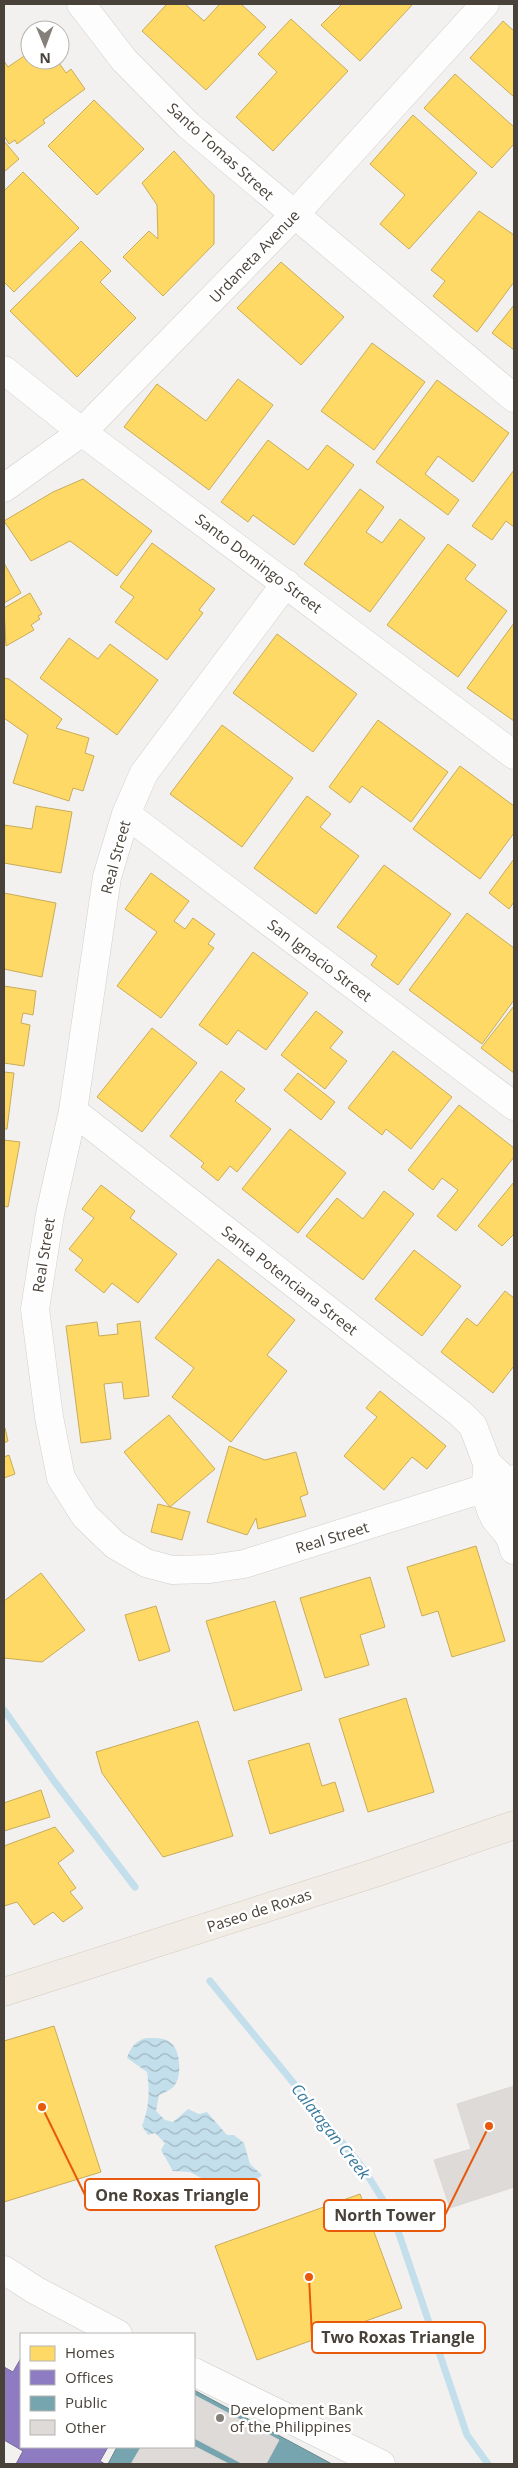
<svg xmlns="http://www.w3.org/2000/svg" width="518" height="2468" viewBox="0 0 518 2468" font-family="'Open Sans',sans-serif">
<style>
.water{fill:url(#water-waves)}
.homes{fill:#ffd966;stroke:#c8ac59}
.offices{fill:#8e7cc3;stroke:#796b9a}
.public{fill:#76a5af;stroke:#68878c}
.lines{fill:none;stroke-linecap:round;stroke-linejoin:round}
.stream{stroke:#c3dfec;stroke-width:7}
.building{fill:#dddad7;stroke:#dbd8d5}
.minor-casing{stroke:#d1cfcc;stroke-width:29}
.major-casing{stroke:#d3cbbe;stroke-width:29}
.minor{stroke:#fdfdfd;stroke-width:28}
.major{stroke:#f1ede6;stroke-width:28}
.poi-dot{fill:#847f79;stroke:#fff;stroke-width:2}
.labels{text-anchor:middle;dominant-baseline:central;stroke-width:5;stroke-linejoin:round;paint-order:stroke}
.street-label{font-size:15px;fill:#49423a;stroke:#fff}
.poi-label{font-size:15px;fill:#49423a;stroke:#fff;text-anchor:start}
.water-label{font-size:16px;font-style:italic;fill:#387a9d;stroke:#fff}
.leader{fill:none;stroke:#e8590c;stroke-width:2}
.callout-dot{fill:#e8590c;stroke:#fff;stroke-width:2}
.callout{fill:#fff;stroke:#e8590c;stroke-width:2}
.callout-label{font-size:16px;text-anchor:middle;font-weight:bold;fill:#49423a}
</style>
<defs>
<pattern id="water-waves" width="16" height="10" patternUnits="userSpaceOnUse" patternTransform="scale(1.25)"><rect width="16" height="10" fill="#c3dfec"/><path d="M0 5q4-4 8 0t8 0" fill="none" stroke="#a0b6c0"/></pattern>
</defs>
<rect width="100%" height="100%" fill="#f3f1ef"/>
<path class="water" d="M146,2038C156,2038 165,2037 172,2044C180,2051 181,2072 177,2081C174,2089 166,2092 159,2095L156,2111L165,2120L173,2122L188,2109L199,2114L207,2112L227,2135H234L244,2143L250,2164L262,2175L240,2194L226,2183L209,2182L190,2172L173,2171L161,2150L165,2143L155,2133L148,2135L142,2126C149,2108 150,2092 147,2072L127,2058C131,2047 135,2041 146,2038Z"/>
<path class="homes" d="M167,4H185L204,21L220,4H241L266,27L206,90L142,31Z
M342,4H413L360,61L321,25Z
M291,19L348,71L273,151L236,117L277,72L258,54Z
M503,21L514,31V97L470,58Z
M30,52V60H57L66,73L71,69L85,89L43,120L45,123L17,144L15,140L9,144L4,136V61L8,67Z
M455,74L514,127V144L492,168L424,108Z
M94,100L144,149L97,195L48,146Z
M413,115L477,173L409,249L380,224L405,195L370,164Z
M4,141L19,159L4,172Z
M174,151L214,195V244L163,296L123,257L149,231L158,239L157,205L142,183Z
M23,172L79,228L14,292L4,282V191Z
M479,211L514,235V282L477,332L433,296L445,281L431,270Z
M81,241L111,271L100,282L136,318L77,377L10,311Z
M281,262L344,317L301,365L237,308Z
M514,305V350L492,333Z
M372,343L425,382L374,450L321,411Z
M238,379L273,405L209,490L124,427L157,384L206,421Z
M437,380L509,433L473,482L438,456L425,474L459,500L448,515L376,462Z
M268,440L308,470L327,445L354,465L294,545L253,515L248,522L221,502Z
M514,470V527L506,521L492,540L472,526Z
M83,479L152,531L117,576L70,541L31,561L4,521L53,492Z
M360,489L384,507L366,532L382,543L400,519L425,538L370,612L304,564Z
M152,543L215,589L199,610L203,613L167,660L115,622L134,597L120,587Z
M448,544L476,565L465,579L507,611L458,677L387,625Z
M4,563L21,593L4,603Z
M30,593L42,614L38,616L40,619L31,625L34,630L6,646L4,608Z
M514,623V721L467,688Z
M277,634L357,694L313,752L233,693Z
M69,638L98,659L110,644L158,680L117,735L40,678Z
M4,678L9,679L62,719L56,728L89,738L85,753L94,756L83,791L73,788L69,801L13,783L28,735L4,718Z
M378,720L448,772L411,822L362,786L350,803L329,787Z
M222,725L293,778L242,847L170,794Z
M460,766L514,806V833L480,879L413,829Z
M307,796L331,814L320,827L359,856L316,914L254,868Z
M36,806L72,812L61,873L4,863V825L32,829Z
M514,859V902L509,909L489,893Z
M384,865L451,914L398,985L371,965L377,956L337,927Z
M151,873L189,901L174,921L185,929L193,918L215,934L208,944L214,948L161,1018L117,986L157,932L125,909Z
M4,893L56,903L42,977L4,969Z
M467,913L514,948V1000L482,1044L409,990Z
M253,952L308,993L266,1050L238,1030L227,1045L199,1025Z
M4,986L36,991L33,1015L23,1013L21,1023L30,1025L24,1066L4,1063Z
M514,1006V1073L481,1048Z
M316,1011L343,1032L330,1048L347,1061L325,1089L281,1055Z
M152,1028L197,1063L142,1132L97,1097Z
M393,1051L452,1097L411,1149L386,1129L382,1135L348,1108Z
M221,1071L245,1089L235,1101L271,1129L237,1172L230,1166L218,1181L201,1167L204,1163L170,1136Z
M4,1072L14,1073L7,1129H4Z
M298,1073L335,1102L321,1120L284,1090Z
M459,1105L514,1148V1157L456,1231L437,1216L458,1190L442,1178L433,1190L408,1170Z
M290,1129L346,1173L298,1233L242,1189Z
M4,1140L20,1142L8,1207L4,1206Z
M514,1182V1234L502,1246L478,1226Z
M101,1185L135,1211L130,1218L177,1254L138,1303L112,1283L104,1293L75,1270L83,1260L69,1249L94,1218L82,1209Z
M384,1191L414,1214L363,1280L306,1236L337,1198L363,1219Z
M414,1250L461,1286L422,1336L375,1299Z
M218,1259L295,1320L267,1355L287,1371L231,1442L172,1397L194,1368L155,1338Z
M505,1291L514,1298V1366L493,1393L441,1352L467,1318L477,1326Z
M140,1321L149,1396L124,1399L122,1382L104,1384L111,1439L81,1443L66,1326L97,1322L99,1336L118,1334L117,1324Z
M380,1391L446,1446L427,1469L412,1457L384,1490L344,1456L377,1417L366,1408Z
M169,1415L215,1469L170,1507L124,1452Z
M5,1428L8,1441L4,1443V1428Z
M229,1446L265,1460L296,1452L308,1494L300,1497L306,1516L258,1529L256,1518L247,1535L207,1522Z
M9,1455L15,1474L4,1478V1457Z
M158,1504L190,1512L182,1540L151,1532Z
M476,1546L505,1641L452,1657L438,1611L422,1616L407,1567Z
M41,1573L85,1630L42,1662L4,1658V1601Z
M370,1577L385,1627L360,1635L369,1665L325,1678L300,1598Z
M275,1601L302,1690L234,1711L206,1621Z
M156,1606L170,1651L139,1661L125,1615Z
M406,1698L434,1792L368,1812L339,1719Z
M198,1721L233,1836L163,1857L102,1773L96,1752Z
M309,1743L322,1786L335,1782L344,1811L270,1834L248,1761Z
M41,1790L50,1817L4,1831V1803Z
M55,1827L74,1851L58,1863L76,1888L70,1892L83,1908L63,1922L53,1912L34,1925L17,1902L4,1906V1846Z
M54,2026L101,2172L4,2202V2041Z
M360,2194L402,2308L257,2360L215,2246Z"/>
<path class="offices" d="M21,2358V2447H108L100,2461L105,2464H16L23,2451L4,2440V2367L13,2372Z"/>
<path class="public" d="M194,2390L332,2464H108L117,2447H194Z"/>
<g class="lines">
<path class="stream" d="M4,1710L54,1781L135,1887
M210,1981L363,2168L393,2216L467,2435L488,2464"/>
</g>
<path class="building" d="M514,2086V2187L450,2208L434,2160L471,2149L457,2104Z
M194,2395L279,2440L266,2464H243L194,2438Z
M194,2446L229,2464H131L141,2447Z"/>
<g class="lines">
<g class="minor-casing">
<path id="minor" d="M81,4L124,60L188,125L514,398
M4,370L82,432L514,755
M4,488L82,432L294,215L485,4
M286,583L144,773L126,814L107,877L73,1111L50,1214L35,1309L49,1417L61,1478L85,1516L115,1545L146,1563L172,1570L210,1569L244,1564L514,1479
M126,814L514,1106
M73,1111L461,1414L473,1426L487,1463L507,1482L514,1504
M487,1470C485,1486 486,1505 496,1520C506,1532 510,1534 514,1550
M4,2270L35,2290L118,2334
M194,2372L381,2464"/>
</g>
<g class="major-casing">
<path id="major" d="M4,1992L378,1872L514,1825"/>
</g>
<use href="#minor" class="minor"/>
<use href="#major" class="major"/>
</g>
<circle class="poi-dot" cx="220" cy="2418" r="5"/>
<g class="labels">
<g class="street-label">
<text transform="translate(221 151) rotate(42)">Santo Tomas Street</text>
<text transform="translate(254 256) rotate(-46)">Urdaneta Avenue</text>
<text transform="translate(259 563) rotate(37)">Santo Domingo Street</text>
<text transform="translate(115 857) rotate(-75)">Real Street</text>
<text transform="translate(320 960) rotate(37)">San Ignacio Street</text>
<text transform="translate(43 1255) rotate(-81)">Real Street</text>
<text transform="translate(290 1280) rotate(38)">Santa Potenciana Street</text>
<text transform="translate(332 1537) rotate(-17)">Real Street</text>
<text transform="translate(259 1910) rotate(-18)">Paseo de Roxas</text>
</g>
<g class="poi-label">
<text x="230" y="2409">Development Bank<tspan x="230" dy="17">of the Philippines</tspan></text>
</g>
<g class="water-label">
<text transform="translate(331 2131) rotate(52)">Calatagan Creek</text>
</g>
</g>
<path class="leader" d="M42 2107L85 2195M489 2126L445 2215M309 2277L312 2337"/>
<g class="callout-dot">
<circle cx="42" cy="2107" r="5"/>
<circle cx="489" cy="2126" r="5"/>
<circle cx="309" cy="2277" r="5"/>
</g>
<g class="callout">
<rect x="85" y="2179" width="174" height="31" rx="5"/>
<rect x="324" y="2200" width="121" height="31" rx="5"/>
<rect x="312" y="2322" width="173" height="31" rx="5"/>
</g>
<g class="callout-label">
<text x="172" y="2201">One Roxas Triangle</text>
<text x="385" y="2221">North Tower</text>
<text x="398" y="2343">Two Roxas Triangle</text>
</g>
<rect width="518" height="2468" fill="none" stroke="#49423a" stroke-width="10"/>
<rect x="20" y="2333" width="175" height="115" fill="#ffffff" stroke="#b6b3b0"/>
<rect x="30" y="2346" width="25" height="15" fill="#ffd966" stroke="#b6b3b0"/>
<text x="65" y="2358" font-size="15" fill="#49423a">Homes</text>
<rect x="30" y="2370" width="25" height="15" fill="#8e7cc3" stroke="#b6b3b0"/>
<text x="65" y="2383" font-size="15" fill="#49423a">Offices</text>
<rect x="30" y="2396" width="25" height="15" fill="#76a5af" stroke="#b6b3b0"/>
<text x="65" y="2408" font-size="15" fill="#49423a">Public</text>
<rect x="30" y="2420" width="25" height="15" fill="#dddad7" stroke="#b6b3b0"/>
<text x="65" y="2433" font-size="15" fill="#49423a">Other</text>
<g transform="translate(45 45) rotate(179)"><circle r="24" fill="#ffffff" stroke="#b6b3b0"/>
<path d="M0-4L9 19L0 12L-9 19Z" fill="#847f79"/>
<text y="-8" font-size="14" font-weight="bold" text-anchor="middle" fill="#49423a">N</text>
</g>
</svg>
